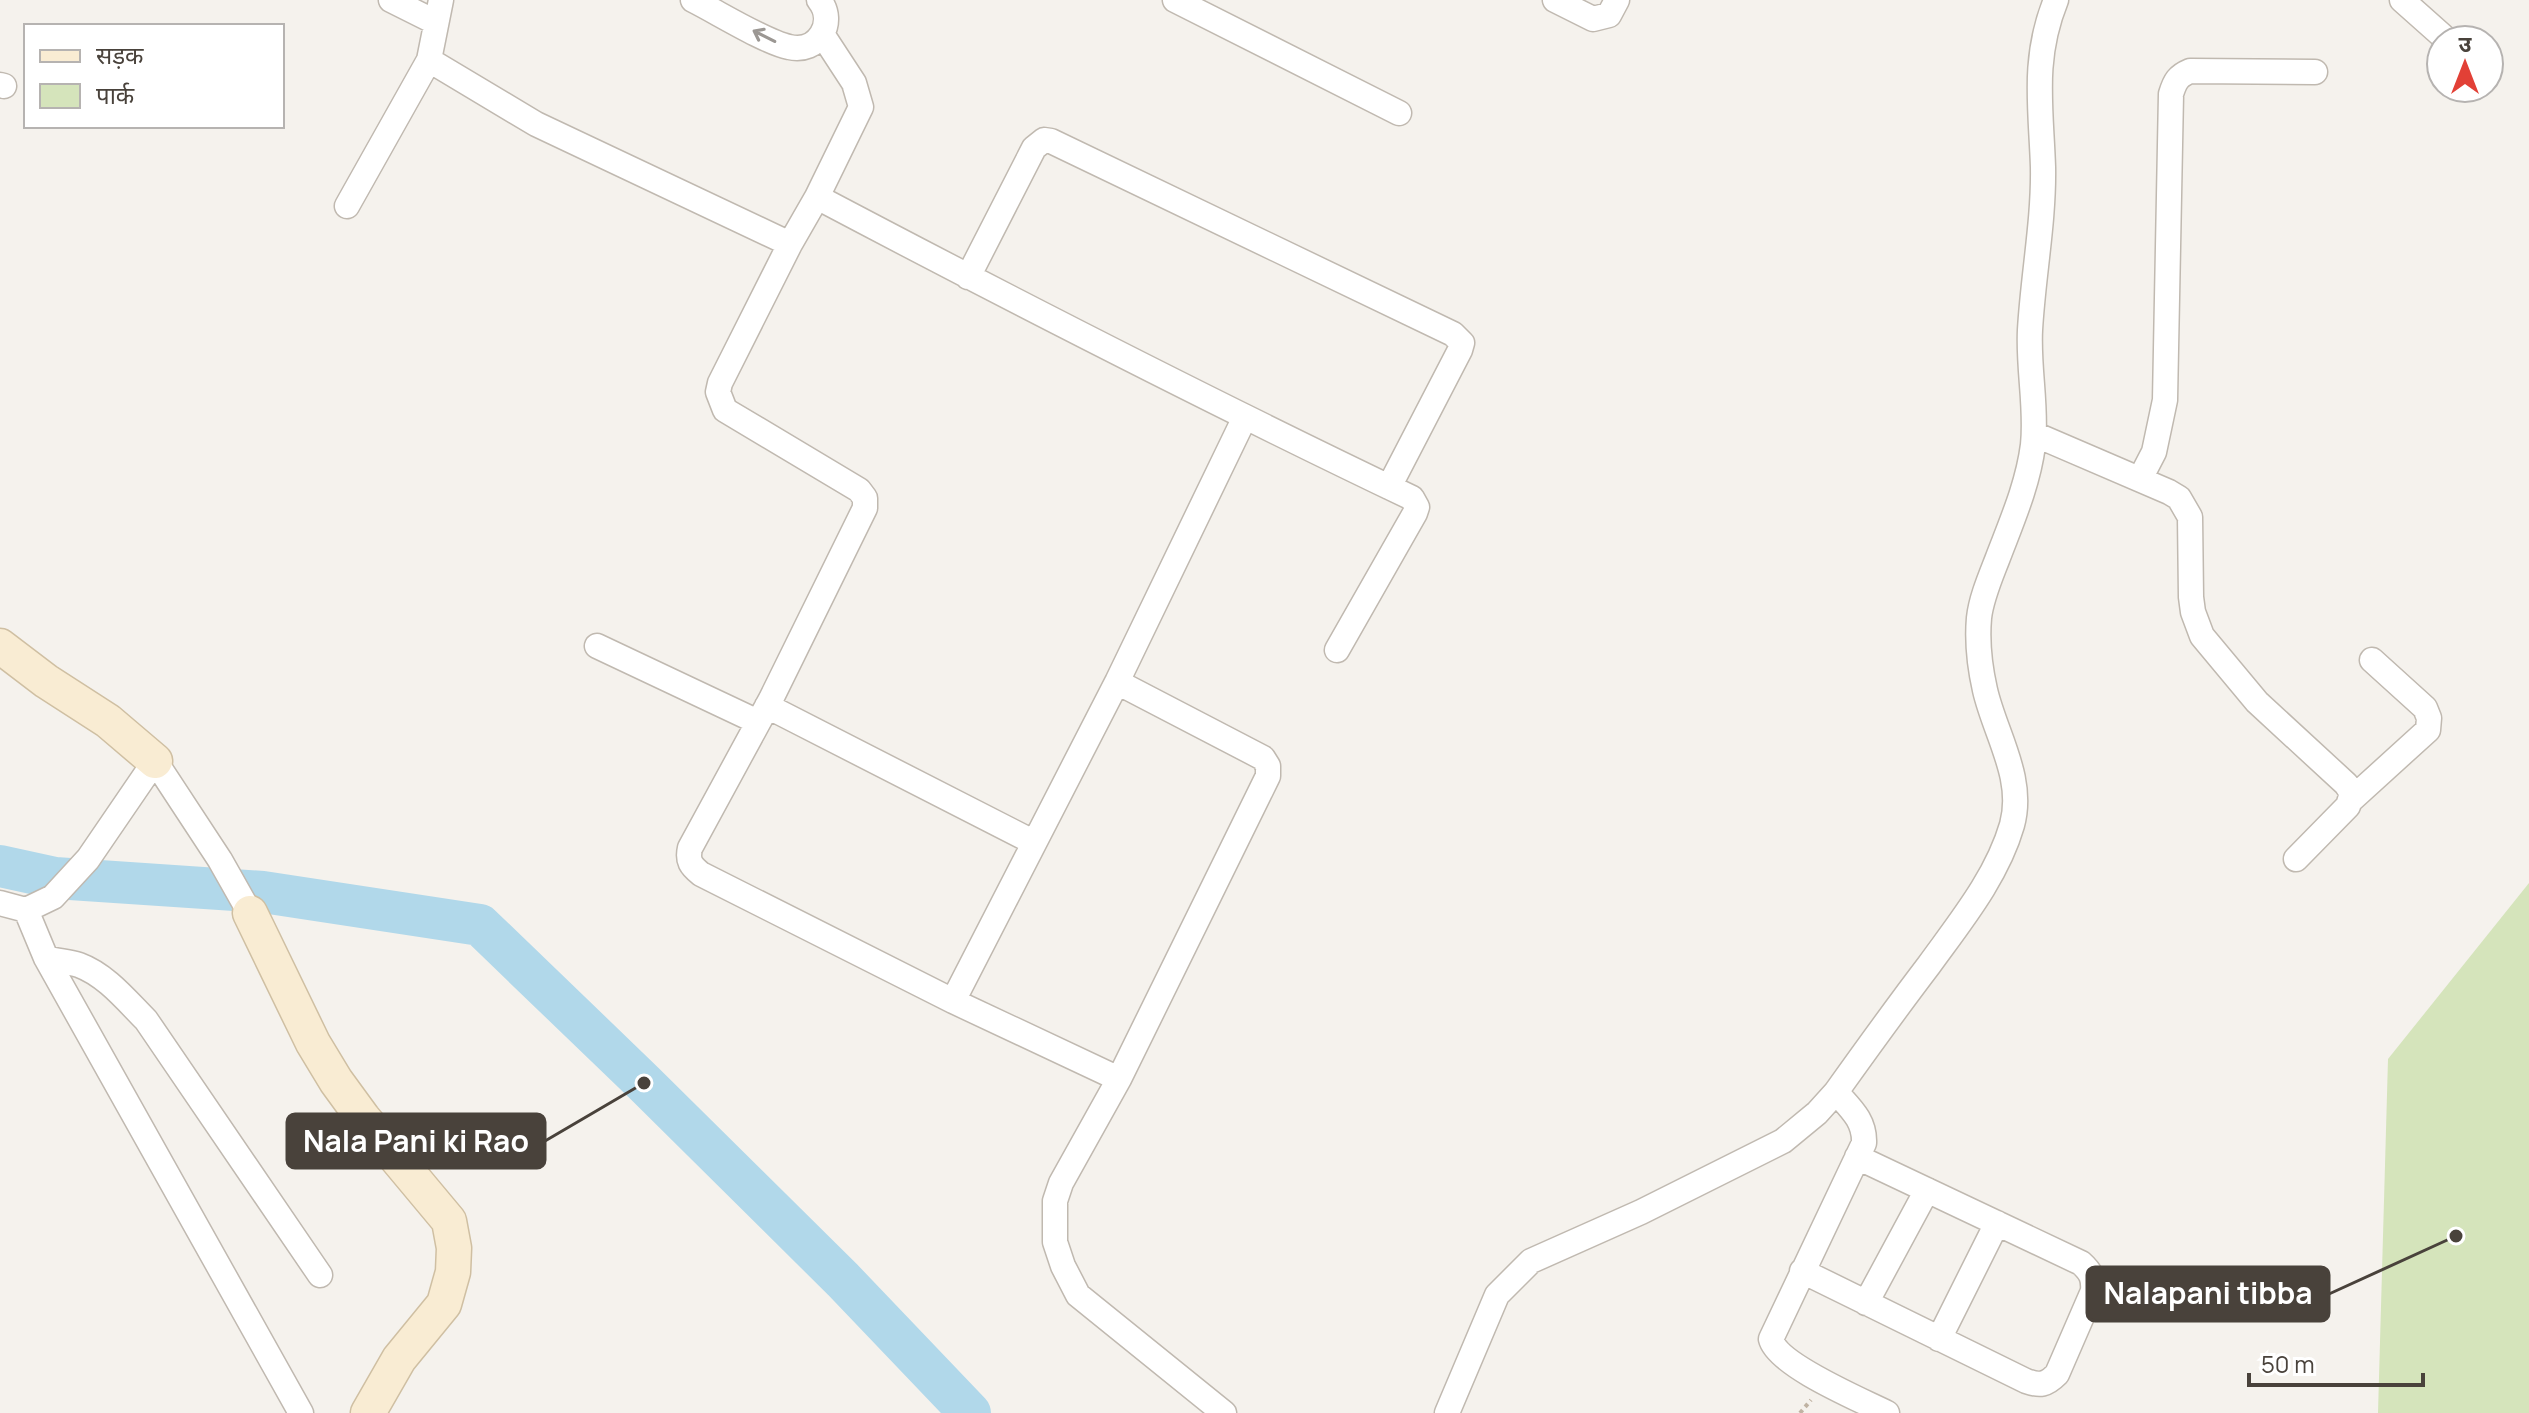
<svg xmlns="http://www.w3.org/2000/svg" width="2529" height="1413" viewBox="0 0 2529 1413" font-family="Manrope,'Noto Sans Devanagari',sans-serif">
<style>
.green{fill:#d5e4bb}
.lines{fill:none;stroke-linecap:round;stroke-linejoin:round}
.river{stroke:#b1d8ea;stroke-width:42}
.street-casing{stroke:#c0b9b0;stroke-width:27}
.secondary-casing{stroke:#cfbfa2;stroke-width:37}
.path{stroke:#c0b3a3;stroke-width:4;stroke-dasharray:4 4;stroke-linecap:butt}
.street{stroke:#fff;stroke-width:24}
.secondary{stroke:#f9ecd3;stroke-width:34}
.oneway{stroke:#9b9793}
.leader{fill:none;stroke:#49423b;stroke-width:3}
.callout-dot{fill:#49423b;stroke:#fff;stroke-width:3}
.callout{fill:#49423b;stroke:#49423b;stroke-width:3}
.callout-label{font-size:30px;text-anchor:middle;font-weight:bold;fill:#fff}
</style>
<rect width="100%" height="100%" fill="#f5f2ed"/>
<path class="green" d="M2529,883V1413H2378L2388,1059Z"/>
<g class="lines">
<path class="river" d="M0,866L55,878L263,892L480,925L644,1083L843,1280L970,1413"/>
<g class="street-casing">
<path id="street" d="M391,0L435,22
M693,0C717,12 765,42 789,47C818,54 837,22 819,0
M1175,0L1399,113
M1555,0L1593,19L1609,15L1617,0
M2402,0L2447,40
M822,34L854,83L861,107L817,197L790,244L720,383L718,392L725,410L859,490L865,498V508L771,699L690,848C687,861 691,866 701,874L953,1001L1119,1079
M429,60L536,124L790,244
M0,85L4,86
M817,197C1014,301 1211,402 1412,498L1417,507L1415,513L1337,650
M347,206L429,60L441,0
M968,277L1034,148L1044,140L1051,141L1453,334L1462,343L1460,350L1389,487
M2034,434L2169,492L2179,498L2190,517L2191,597L2193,612L2202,636L2257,702L2346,784L2352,793L2348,806L2296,859
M2140,479L2154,452L2165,400L2171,94C2175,81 2178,76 2190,71L2315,72
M597,646L758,722
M1117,682L1263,758L1268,766V776L1119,1079L1061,1183L1055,1201V1242L1063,1266L1078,1295L1224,1413
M767,706L1033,842
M2352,799L2428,730L2429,718L2425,708L2372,660
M0,903L26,910L53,897L88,859L155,761L220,860L250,913
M26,910L46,958L301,1413
M46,958C57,961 69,962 79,965C106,975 126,1000 146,1020L320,1275
M953,1001L1117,682L1245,417
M1836,1092C1850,1108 1865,1120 1864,1143L1771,1339C1777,1365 1861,1400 1887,1413
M1802,1271L2026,1381C2040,1386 2046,1385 2057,1374L2093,1291C2094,1278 2091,1272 2081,1263L1857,1157
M1866,1303L1927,1190
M1939,1339L1997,1223
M1447,1413L1497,1295L1531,1261L1641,1212L1783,1141L1817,1113L1836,1092C1866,1050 1897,1007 1929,965C1960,922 1997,877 2012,825C2025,778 1995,734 1985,690C1980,668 1977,641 1979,618C1981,599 1990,578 1997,560C2011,523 2028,485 2033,445C2037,407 2028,369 2030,330C2033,276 2044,221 2043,167C2041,107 2032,59 2056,0"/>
</g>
<g class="secondary-casing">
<path id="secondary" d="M0,646L46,681L108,721L155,761
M250,913L313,1043L336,1081L363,1118L449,1221L454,1248L453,1272L444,1304L399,1359L368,1413"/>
</g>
<path class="path" d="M1800,1413L1811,1400"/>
<use href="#street" class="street"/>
<use href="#secondary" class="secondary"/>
</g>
<defs><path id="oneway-shaft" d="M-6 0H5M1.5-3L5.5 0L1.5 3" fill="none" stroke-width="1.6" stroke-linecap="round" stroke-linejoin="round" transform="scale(2)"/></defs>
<use class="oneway" href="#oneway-shaft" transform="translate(764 36) rotate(-153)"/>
<path class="leader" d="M644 1083L545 1141M2456 1236L2329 1294"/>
<g class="callout-dot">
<circle cx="644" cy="1083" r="8"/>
<circle cx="2456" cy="1236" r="8"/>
</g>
<g class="callout">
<rect x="287" y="1114" width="258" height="54" rx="8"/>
<rect x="2087" y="1267" width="242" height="54" rx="8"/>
</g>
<g class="callout-label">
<text x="416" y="1152">Nala Pani ki Rao</text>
<text x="2208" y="1304">Nalapani tibba</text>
</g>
<rect x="24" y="24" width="260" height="104" fill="#ffffff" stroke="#b6b3b1" stroke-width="2"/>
<rect x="40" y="50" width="40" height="12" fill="#f9ecd3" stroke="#b6b3b1" stroke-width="2"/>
<text x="96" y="64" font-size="24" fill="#49423b">सड़क</text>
<rect x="40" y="84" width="40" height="24" fill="#d5e4bb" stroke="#b6b3b1" stroke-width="2"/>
<text x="96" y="104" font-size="24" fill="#49423b">पार्क</text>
<g transform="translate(2465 64)"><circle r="38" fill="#ffffff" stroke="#b6b3b1" stroke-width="2"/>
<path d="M0-6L14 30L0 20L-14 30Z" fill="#e24036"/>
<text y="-12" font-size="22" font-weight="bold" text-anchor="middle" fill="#49423b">उ</text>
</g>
<path d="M2249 1373v12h174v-12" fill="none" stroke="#49423b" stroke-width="4"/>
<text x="2261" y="1373" font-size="24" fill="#49423b" stroke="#ffffff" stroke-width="6" paint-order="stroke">50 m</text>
</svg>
